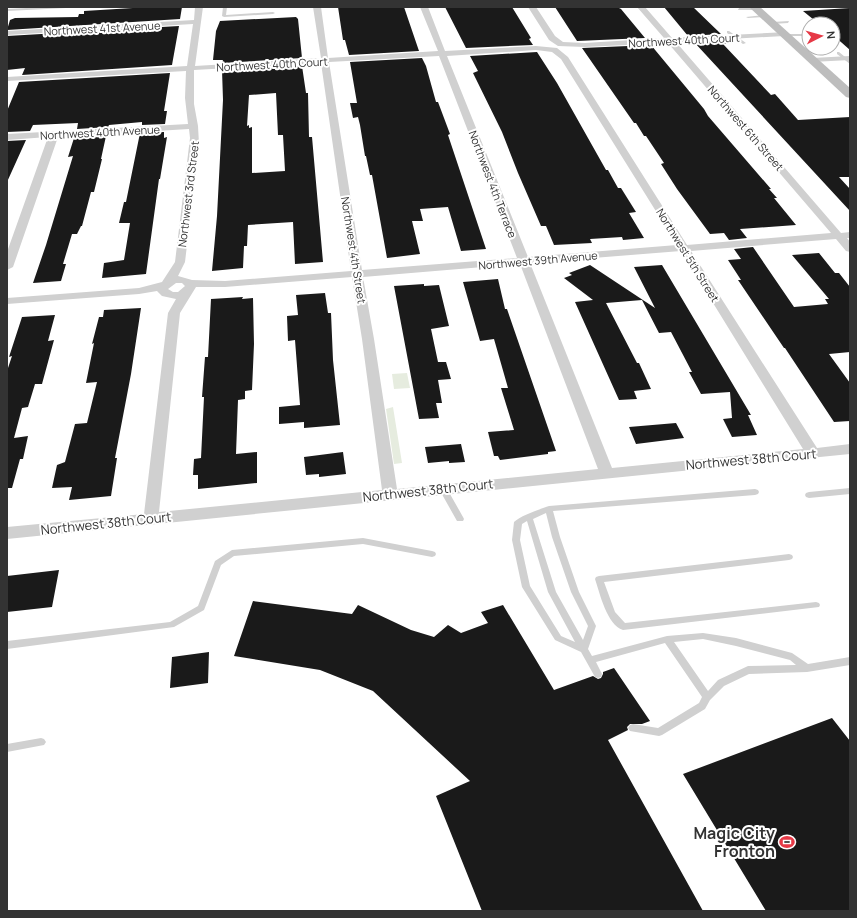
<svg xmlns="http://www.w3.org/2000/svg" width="857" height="918" viewBox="0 0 857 918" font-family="Manrope,sans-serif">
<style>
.green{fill:#e6ecdf}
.building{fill:#1a1a1a;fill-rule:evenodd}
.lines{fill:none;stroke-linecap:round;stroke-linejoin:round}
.lane{fill:#d0d0d0;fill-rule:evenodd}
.street{fill:#d0d0d0;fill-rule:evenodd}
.secondary{fill:#bdbdbd;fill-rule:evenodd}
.labels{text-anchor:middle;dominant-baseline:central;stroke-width:4;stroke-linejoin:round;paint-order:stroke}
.far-street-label{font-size:11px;fill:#333;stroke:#fff}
.street-label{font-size:13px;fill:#333;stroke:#fff}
.near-poi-label{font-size:16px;font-weight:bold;fill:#333;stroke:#fff;text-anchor:end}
</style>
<rect width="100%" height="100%" fill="#fff"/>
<path class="green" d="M407,373L410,388L394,389L392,374Z
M393,407L402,463L394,464L386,409Z"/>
<path class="building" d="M149,7H182L180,19L7,30L10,20L15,18L78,17L79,14H84V11Z
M338,7H404L419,51L349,55L345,40H343Z
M445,7H512L531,38L529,39L533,45L466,48Z
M555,7H617L621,9L645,38L577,41Z
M664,7H693L721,34L688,36Z
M850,8V50L833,35V24H819L803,11Z
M296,17L298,19L302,58L222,63L223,60H213L216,31L220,21Z
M179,26L172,65L22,75L25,68L7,70V36Z
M727,41L730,44H723L771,95L775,94L798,120L850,117V177H839L850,189V211L694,42Z
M651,45L704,109L708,116L771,189H769L777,198H774L796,225L740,229L747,238L729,240L724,233L710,234L677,189L661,164L664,163L646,136H644L636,123H634L582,48Z
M537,52L557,83L606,170H608L618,188H621L636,212L629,213L644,238L623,240L622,237L590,239L592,243L554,245L546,226H541L518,173L502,132L473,73L478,71L470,56Z
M422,58L426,66L436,102H438L450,134L448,135L486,249L461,251L448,207L420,209L423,221H412L420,254L387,258L372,175H370L366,156H365L360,125L358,117L353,118L350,103H357L350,62Z
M302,66L306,93H308L309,137H312L323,262L295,264L293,222L248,225L247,246H244L243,268L212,271L217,216L223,100L222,70ZM276,93L278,135H283L285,171L252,173V127L249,128V125L247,126L249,95Z
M170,73L164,111H167L165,124L142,125V122L109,125L108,127L77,129L78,123L33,125L30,131L7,132V111L19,82Z
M164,132V138L167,137L160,179H159L146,274L102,278L104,263L124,260L130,223H119L124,202H126L140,133Z
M106,136L101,159H102L94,192H91L82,226H81L77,234H72L63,264H66L61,281L33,283L46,245L73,156L68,157L74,138Z
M26,140L7,182V141Z
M753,247L794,307L828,304L825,299H829L792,255L819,253L835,273H839L850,287V352L829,354L850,383V421L834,422L785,348H784L738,280H741L728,260L741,259L734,249Z
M590,265L655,308L634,267L662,265L751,415H748L757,435L732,437L723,419L732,418L730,392L701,394L689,372H692L671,332L659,333L642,300L606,303L637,363H639L651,389L634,391L637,399L619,400L575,302L593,300L564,278L572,275L569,273Z
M498,279L505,309H507L556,451L548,452V454L500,460L498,456H494L488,432L514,430L501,388H508L494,339L480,341L463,282Z
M424,284V286L439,285L449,326L431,329L438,362H446L451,379L438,380L442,403H436L439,418L419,419L394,286Z
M325,293L328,313H331L333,360L340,425L304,428V422L279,424V407L300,405L295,340L288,341L287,316L298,315L296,295Z
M243,297L242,299L253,298L254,344L252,390L245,391V399L238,400L236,454L257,452V483L198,489V475H193L194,459L201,458L204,397H202L205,357H208L211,299Z
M141,308L131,374L115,458H117L111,496L69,500L72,487L52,488L57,465L65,462L75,424L87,423L97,382L86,383L94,343L92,344L99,317H103L104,310Z
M55,315L48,341L54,340L42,384H35L28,407L22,408L14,438L28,436L23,459H20L12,488H7V371L12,356L9,357L22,317Z
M676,423L684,438L636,444L629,427Z
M461,444L465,462L449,463V461L428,463L425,447Z
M343,452L346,474L319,477V474L306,475L304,457Z
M59,570L52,607L7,612V576Z
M253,601L352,614L358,605L411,630L434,637L448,625L461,633L488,623L481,612L503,605L554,690L593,676L598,679L601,678L603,674V672L614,668L650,721L642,724H630L627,727L628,730L608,740L703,911H482L436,796L470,781L373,691L320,670L234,656Z
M209,652L208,683L170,688L172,657Z
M832,718L850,741V911H766L683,774Z"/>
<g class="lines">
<path class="lane" d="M45,7H68L66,8L7,11V9Z
M223,7H227L226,15L273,12L275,13L273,14L224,17L222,16Z
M739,8H756L758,9L756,10H738Z
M764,15L765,17L748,18L746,17Z
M789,21L788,23L772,24L770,23L772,22Z
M727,31H729L746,43L743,44L727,33Z
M786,34H802L804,35L802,36H785V34Z
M837,52H839L850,61V64L837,54Z
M443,486L446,487L463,517L464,519L463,521H457L439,489Z
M850,488V494L809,498L806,497L805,495L806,493L809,492Z
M755,489L758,490L759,492L758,494L755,495L553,511L560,537L579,592L596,626L588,649L592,656L667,636L703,633L736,638L792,653L808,664L850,657V665L807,672L749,674L724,686L710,700L705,709L662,735L659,736L630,731L628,728L630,725L633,724L658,728L699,703L702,697L665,643L596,662L602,674L601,677L598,678L595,677L581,652L555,640L522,587L512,540L514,522C520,516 540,509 549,506ZM546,513L552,537L571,592L588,626L583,640L556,592L533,519ZM527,521L548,592L575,642L561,636L530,586L520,540L522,524ZM703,639L736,646L790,660L796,665L748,666L718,680L708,691L674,642Z
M363,538L432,551L435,552L436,554L435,556L432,557L363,544L234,556L221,565L204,610L174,627L7,649V641L170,622L198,606L215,561L232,550Z
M789,554L792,555L793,557L792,559L789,560L604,582L615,612L625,623L816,602L819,603L820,605L819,607L623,630C607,625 600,594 595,579L596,577L599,576Z
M41,738L44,739L46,742L44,745L7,752V744Z"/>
<path class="street" d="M195,7H203L195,66L321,58L313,7H321L328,58L438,51L420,7H428L445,51L536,46L557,48L568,57L687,245L831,233L668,43L585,47L558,46L549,40L528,7H536L555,36L563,42L585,43L664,38L637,7H645L672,38L787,32L788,34L784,36L676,42L841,233L850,232V238H847L850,242V252L846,251L836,239L691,251L817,448L850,444V454L7,539V527L144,514L168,313L176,299L162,296L157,291L139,294L7,304V298L139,288L162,282L175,262L190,138L189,129L58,137L13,267L7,270V252L48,137L7,140V134L188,124L185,98L186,71L7,81V77L187,66L193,24L7,35V31L194,20ZM536,50L552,52L561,59L677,245L528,257L447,56ZM439,56L517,258L362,270L329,62ZM321,63L351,271L225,281L192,280L178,276L185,262L199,144L198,126L194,104V70ZM681,251L803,449L612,468L530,263ZM520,264L598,469L397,489L374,339L363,277ZM352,277L362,339L382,490L159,512L180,313L196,287H225ZM176,283H182L185,286L178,292H173L168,289Z
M850,56V60L812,62L808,60L812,58Z"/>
<path class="secondary" d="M749,7H760L850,88V98L846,97Z"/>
</g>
<defs>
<g id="stadium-bare" transform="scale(1.2)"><path d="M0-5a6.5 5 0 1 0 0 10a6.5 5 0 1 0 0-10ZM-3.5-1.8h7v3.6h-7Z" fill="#e63946" stroke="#fff" stroke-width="2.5" paint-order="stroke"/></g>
</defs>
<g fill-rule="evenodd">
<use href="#stadium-bare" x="787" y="842"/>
</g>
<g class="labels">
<g class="far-street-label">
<text transform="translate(102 28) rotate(-3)">Northwest 41st Avenue</text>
<text transform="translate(684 40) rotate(-3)">Northwest 40th Court</text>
<text transform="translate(272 64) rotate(-3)">Northwest 40th Court</text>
<text transform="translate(746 128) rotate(49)">Northwest 6th Street</text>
<text transform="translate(100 132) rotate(-3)">Northwest 40th Avenue</text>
<text transform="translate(493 184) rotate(69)">Northwest 4th Terrace</text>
<text transform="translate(188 194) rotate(-83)">Northwest 3rd Street</text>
<text transform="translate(354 250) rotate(81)">Northwest 4th Street</text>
<text transform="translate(688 255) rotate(58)">Northwest 5th Street</text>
<text transform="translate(538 260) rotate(-5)">Northwest 39th Avenue</text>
</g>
<g class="street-label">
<text transform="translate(751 459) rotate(-5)">Northwest 38th Court</text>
<text transform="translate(428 490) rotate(-6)">Northwest 38th Court</text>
<text transform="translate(106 523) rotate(-6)">Northwest 38th Court</text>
</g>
<g class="near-poi-label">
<text x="775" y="833">Magic City<tspan x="775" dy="18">Fronton</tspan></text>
</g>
</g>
<rect width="857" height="918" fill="none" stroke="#333333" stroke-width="16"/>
<g transform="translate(821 36) rotate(84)"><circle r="19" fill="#ffffff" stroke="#adadad"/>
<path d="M0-3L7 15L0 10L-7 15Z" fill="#e63946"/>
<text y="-6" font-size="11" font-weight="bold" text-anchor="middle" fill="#333333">N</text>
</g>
</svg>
